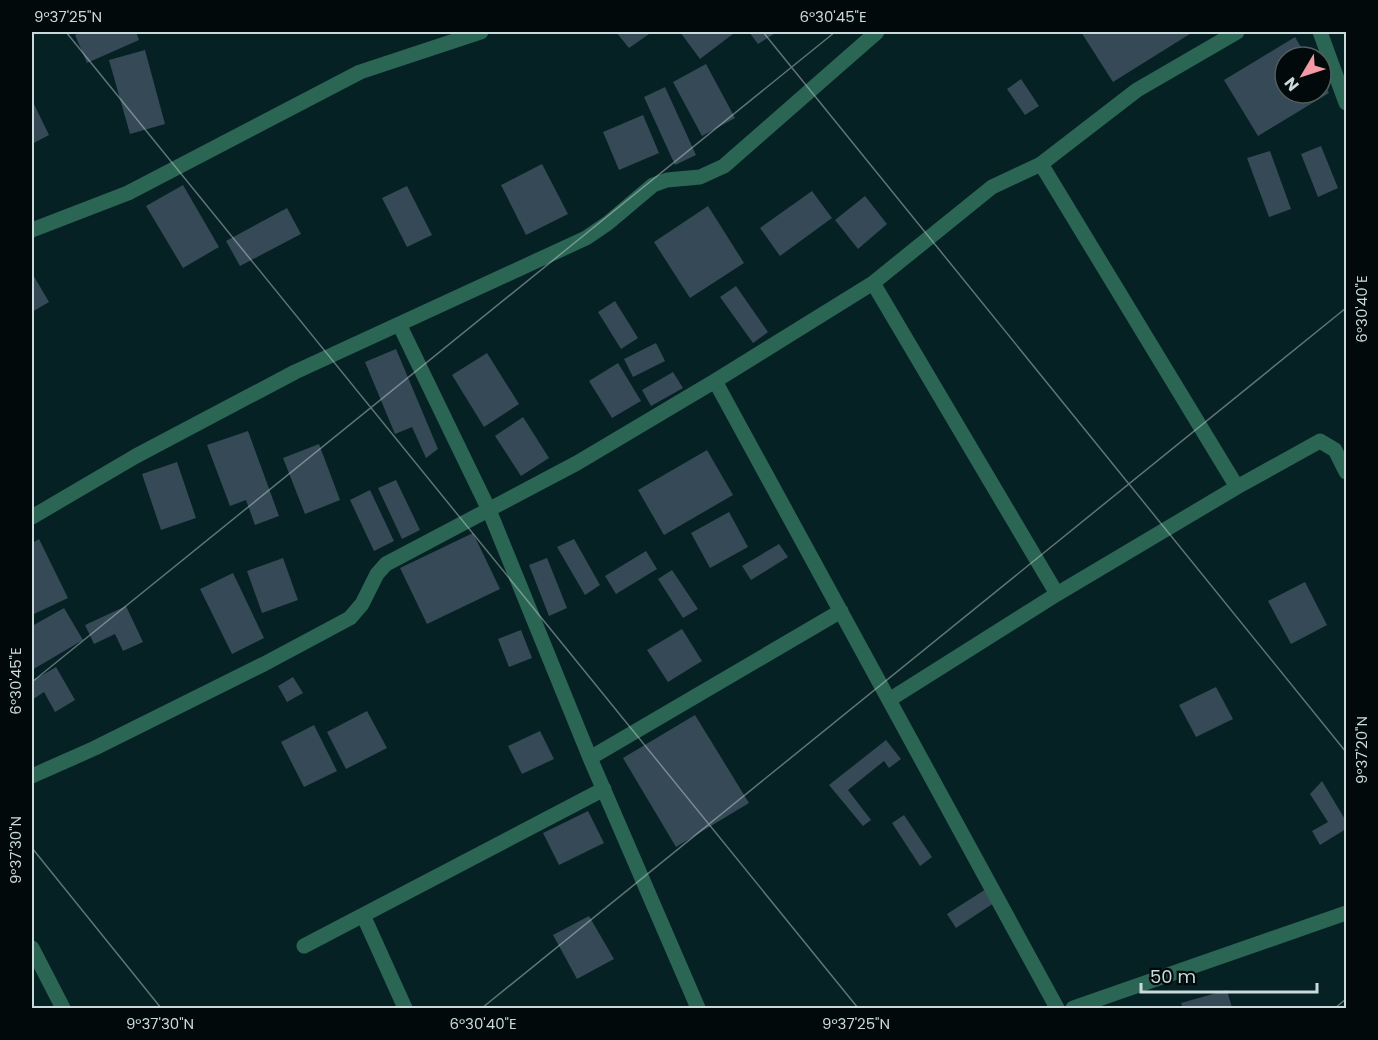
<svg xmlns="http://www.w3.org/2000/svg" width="1378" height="1040" viewBox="0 0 1378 1040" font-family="Poppins,sans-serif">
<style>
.building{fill:#354956}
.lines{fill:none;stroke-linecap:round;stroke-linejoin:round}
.street{stroke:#2b6554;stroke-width:15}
.ticks{fill:none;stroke:#cadadb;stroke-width:1.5;stroke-opacity:0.45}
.neatline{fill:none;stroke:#cadadb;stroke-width:2}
.ticks-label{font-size:15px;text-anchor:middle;fill:#cadadb}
</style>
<rect width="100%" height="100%" fill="#062124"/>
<path class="building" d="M82,32H136L139,40L87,63L75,35Z
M616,32H652L629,48Z
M680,32H731L733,34L700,59Z
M749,32H777L758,44Z
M1081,32H1193L1113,82Z
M1295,37L1307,57H1285V93H1321V80L1329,93L1258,136L1224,80Z
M145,50L165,124L130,134L109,60Z
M706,64L735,118L702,136L673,82Z
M1021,79L1039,106L1025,115L1007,89Z
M665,87L696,155L675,165L644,97Z
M32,100L49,135L32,144Z
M643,115L659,153L619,170L603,132Z
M1321,146L1338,188L1318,197L1301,154Z
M1270,151L1291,209L1269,217L1247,158Z
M542,164L568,214L526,235L501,185Z
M183,185L219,247L183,268L146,206Z
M407,186L432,235L407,247L382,198Z
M812,191L832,218L780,256L760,228Z
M865,196L887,224L858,249L835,220Z
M708,206L744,263L690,298L654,242Z
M287,208L301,234L240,266L226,241Z
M32,273L49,302L32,312Z
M736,286L768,332L753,343L720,297Z
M615,301L638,338L621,349L598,312Z
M656,343L665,361L633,377L624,359Z
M396,349L438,449L426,458L412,427L395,434L365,362Z
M487,353L519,404L484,427L452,375Z
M618,363L641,401L612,418L589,381Z
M673,372L683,388L651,406L642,390Z
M523,417L549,458L521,476L495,436Z
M248,431L279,516L255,525L246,500L230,506L207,445Z
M319,444L340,500L305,514L283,458Z
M707,450L733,495L664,535L638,490Z
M177,462L196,518L161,530L142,474Z
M396,480L420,530L402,539L378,488Z
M370,490L394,541L374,551L350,500Z
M729,512L748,547L710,568L691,533Z
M473,533L500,589L427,624L400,568Z
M39,539L68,598L34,614L32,610V543Z
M574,539L600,585L585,595L557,547Z
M779,544L788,557L751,580L742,566Z
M646,551L657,569L616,594L605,576Z
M283,558L298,600L262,613L247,571Z
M547,558L567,608L549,616L529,565Z
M672,570L698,609L683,618L658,579Z
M233,573L264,638L232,654L200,589Z
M1305,582L1327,625L1291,644L1268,601Z
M126,606L143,642L123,651L115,634L94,644L85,625Z
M64,608L83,640L32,670V626Z
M682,629L702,661L668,682L647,650Z
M521,630L532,658L509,667L498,639Z
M56,667L75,700L55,712L44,692L32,700V681Z
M293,677L303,693L287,702L278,686Z
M1216,687L1233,719L1196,737L1179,705Z
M367,711L387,748L346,769L327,732Z
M695,715L749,803L676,847L623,758Z
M314,725L337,771L304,787L281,742Z
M540,731L554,759L522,774L508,746Z
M886,740L901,759L889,768L884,761L848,790L871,820L863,826L829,785Z
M1322,781L1346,821V829L1320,845L1312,831L1328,822L1310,794Z
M588,811L604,843L559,865L543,833Z
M904,815L932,857L920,866L892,823Z
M986,889L994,903L956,928L947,914Z
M589,916L614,959L577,979L553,935Z
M1227,990L1232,1008H1183L1181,1003Z"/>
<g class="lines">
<path class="street" d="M1320,32L1346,103
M1041,164L1237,487L1320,441L1335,450L1346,472
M32,230L128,193L360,72L481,32
M873,283L1057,594
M399,324L489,510L590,758L698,1008
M715,381L1057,1008
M32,517L136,456L295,372L586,238L608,223L653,185L667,180L700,177L724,166L877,32
M889,700L1057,594L1237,487
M590,758L841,611
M32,776L95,748L264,664L350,618L362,604L377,574L386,564L577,463L715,381L873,283L992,187L1041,164L1137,90L1237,32
M363,915L405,1008
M304,946L604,789
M32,948L63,1008
M1073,1008L1346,913"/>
</g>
<path class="ticks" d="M66,32L858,1008M763,32L1346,752M32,682L835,32M32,848L161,1008M482,1008L1346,308M1335,1008L1346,999"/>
<rect width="1378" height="1040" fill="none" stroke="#02090a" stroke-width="66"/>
<g transform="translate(1303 75) rotate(231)"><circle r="28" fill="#02090a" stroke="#525d5e" stroke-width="1.5"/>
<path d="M0-4.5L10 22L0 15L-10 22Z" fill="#f49aa5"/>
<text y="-9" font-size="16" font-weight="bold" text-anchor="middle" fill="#cadadb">N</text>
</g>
<path d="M1141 983v9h176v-9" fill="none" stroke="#cadadb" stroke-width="3"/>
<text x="1150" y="983" font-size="18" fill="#cadadb" stroke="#02090a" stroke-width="4.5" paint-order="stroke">50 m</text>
<rect x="33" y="33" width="1312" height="974" class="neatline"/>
<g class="ticks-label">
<text x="68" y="22">9°37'25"N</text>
<text x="833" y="22">6°30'45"E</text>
<text transform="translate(1362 309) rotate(-90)" y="5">6°30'40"E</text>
<text transform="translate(16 681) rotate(-90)" y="5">6°30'45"E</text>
<text transform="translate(1362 750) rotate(-90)" y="5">9°37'20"N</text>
<text transform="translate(16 850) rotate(-90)" y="5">9°37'30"N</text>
<text x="160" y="1029">9°37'30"N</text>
<text x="483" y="1029">6°30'40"E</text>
<text x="856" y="1029">9°37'25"N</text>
</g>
</svg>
